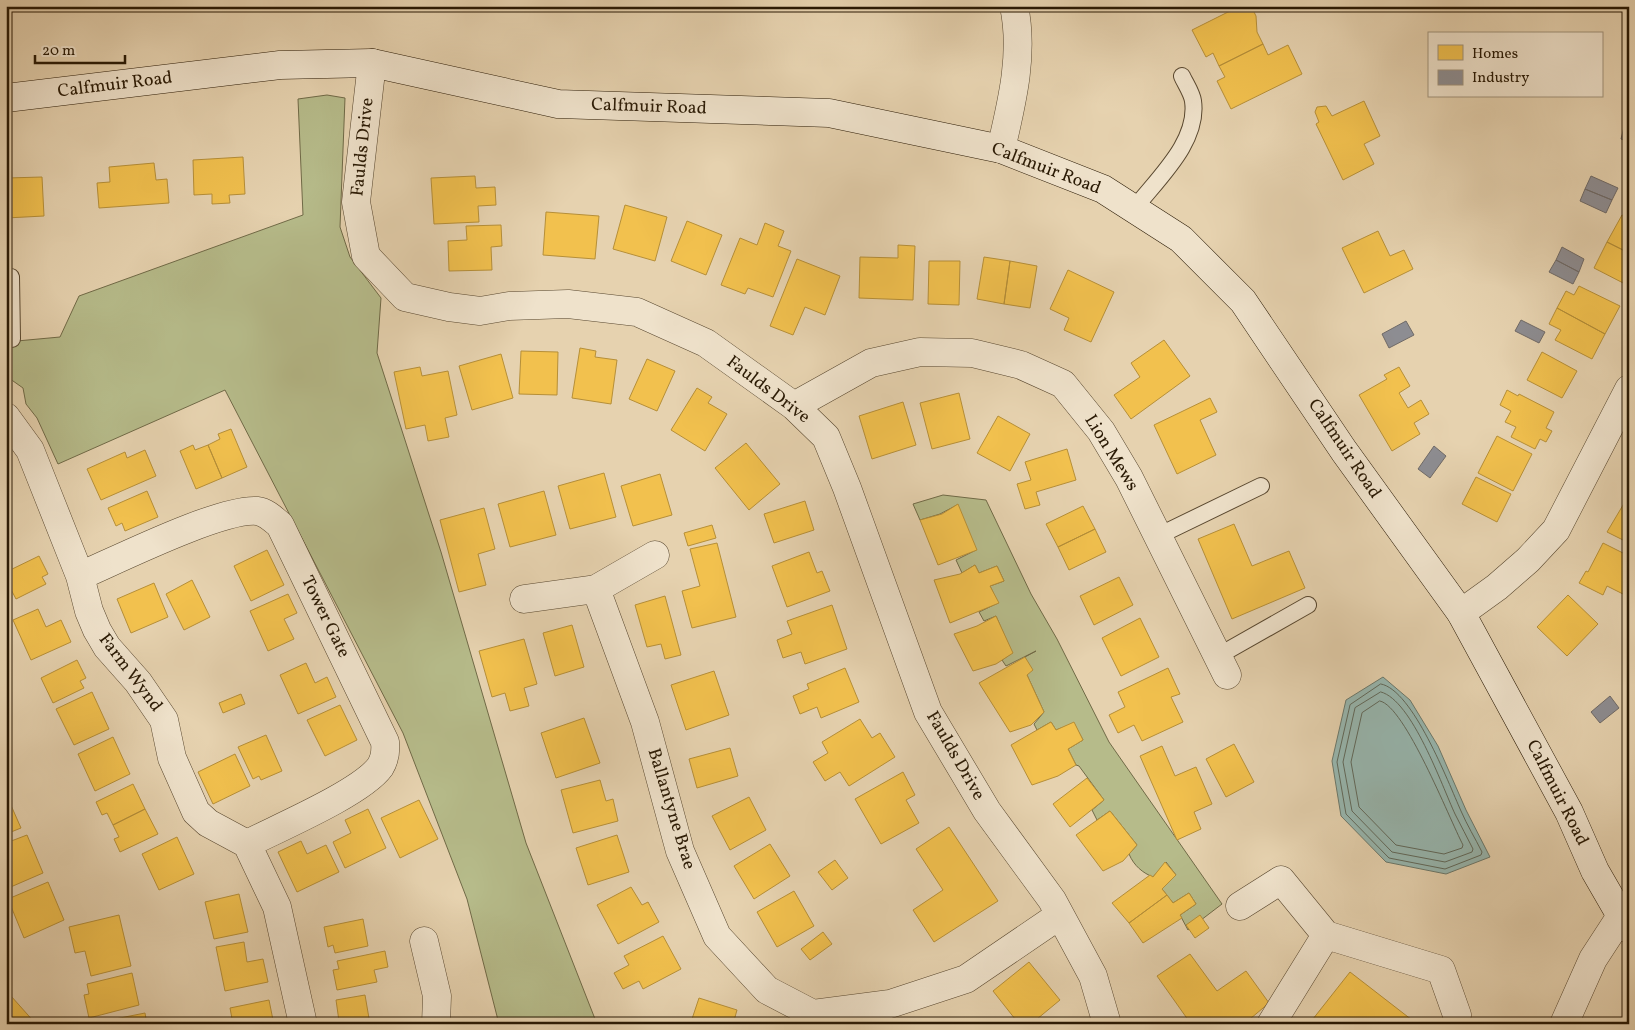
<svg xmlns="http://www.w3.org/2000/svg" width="1635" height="1030" viewBox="0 0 1635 1030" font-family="Vollkorn,serif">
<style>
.green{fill:#b6bb8a;stroke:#706a47}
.water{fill:#97b7b0;stroke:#6b786b}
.homes{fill:#f2c14e;stroke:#b68f38}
.industry{fill:#8d8d92;stroke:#6f6a67}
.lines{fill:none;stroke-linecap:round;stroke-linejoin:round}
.shore{stroke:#60685a;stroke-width:1}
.lane-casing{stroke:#58472f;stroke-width:18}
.street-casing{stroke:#58472f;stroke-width:29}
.secondary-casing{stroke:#291904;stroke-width:29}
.lane{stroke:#efe2cb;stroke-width:16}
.street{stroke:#efe2cb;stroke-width:28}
.secondary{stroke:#efe2cb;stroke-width:28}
.labels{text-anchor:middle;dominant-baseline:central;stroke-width:5;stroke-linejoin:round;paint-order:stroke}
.street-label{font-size:18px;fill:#291904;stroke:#efe2cb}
</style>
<rect width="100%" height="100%" fill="#e6d2af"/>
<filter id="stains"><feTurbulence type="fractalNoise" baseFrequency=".004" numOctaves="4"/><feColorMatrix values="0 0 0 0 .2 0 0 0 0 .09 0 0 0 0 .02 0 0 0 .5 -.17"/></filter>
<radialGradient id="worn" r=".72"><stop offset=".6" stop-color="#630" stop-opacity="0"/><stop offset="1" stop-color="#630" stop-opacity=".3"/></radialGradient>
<path class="green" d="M327,95L345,98L340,227L350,257L381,298L377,353L441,552L526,843L597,1024H499L467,899L403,733L225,390L58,464L37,418L26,404L23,388L6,376V342L60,337L79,296L303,215L298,99Z
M943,495L986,500L1031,594L1057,639L1109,742L1222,904L1188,930L1180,915L1196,904L1189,893L1173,903L1162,889L1176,875L1166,862L1153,877C1143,873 1134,866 1129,854L1137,845L1110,811L1097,820L1092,810L1104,800L1079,766L1076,765L1068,749L1083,740L1074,723L1056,730L1051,722L1037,730L1034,724L1044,712L1027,675L1025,657L1036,651L1006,666L1002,660L1012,653L996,616L984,621L979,612L998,603L990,586L1004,581L997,566L979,573L975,565L962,573L956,560L976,550L957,505L940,514L920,520L913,504Z"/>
<path class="water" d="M1383,677L1410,700L1438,746L1466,810L1490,857L1446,874L1386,862L1341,816L1332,761L1346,700Z"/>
<path class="homes" d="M1240,6H1251L1256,16L1257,32L1263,44L1219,66L1213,53L1206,57L1192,30Z
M1263,44L1268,55L1288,45L1302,74L1231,109L1217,81L1225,77L1219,66Z
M1364,101L1380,136L1364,144L1374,164L1343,180L1316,124L1319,122L1315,112L1317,107L1326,106L1332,116Z
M243,157L245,194L229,195L230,203L212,204V194L194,195L193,160Z
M154,163L156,180L167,179L169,203L99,208L97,183L110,182L109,167Z
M6,172L7,178L42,177L44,216L6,218Z
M475,176L476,188L495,187L496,205L478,206L479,222L434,224L431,178Z
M625,205L667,217L655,261L613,249Z
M546,212L599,216L595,259L543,255Z
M1622,215L1629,218V253L1607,242Z
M687,221L722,235L706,275L671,261Z
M765,223L784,231L778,246L791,251L773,297L748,288L745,294L721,285L740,238L757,245Z
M501,225L502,246L491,247L492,270L449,271L448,241L467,240L466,226Z
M1378,231L1390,256L1404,250L1413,269L1364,293L1342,248Z
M1607,242L1629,253V286L1594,268Z
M898,245L915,246L913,300L859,298L860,257L898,258Z
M984,257L1010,261L1004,304L977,299Z
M797,259L840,276L825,315L805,307L793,335L770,326Z
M929,261H960L959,305L928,304Z
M1010,261L1037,266L1030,308L1004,304Z
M1068,270L1114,292L1091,342L1064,330L1069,318L1050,309Z
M1579,286L1620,306L1605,334L1557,308L1566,291L1574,295Z
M1557,308L1605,334L1592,359L1555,340L1561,330L1549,324Z
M1164,340L1190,376L1131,419L1114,395L1140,377L1131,363Z
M580,348L596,351L595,357L617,360L611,404L572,398Z
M521,351L558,352L557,395L519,394Z
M1542,352L1577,371L1562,398L1527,380Z
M501,354L513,398L472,410L459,366Z
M647,359L675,371L657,411L629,399Z
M420,367L422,376L448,371L457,415L445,418L449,437L428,441L425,425L406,429L394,372Z
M1399,367L1410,386L1399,393L1408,408L1421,400L1429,414L1414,423L1420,434L1392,451L1359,395L1387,379L1384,375Z
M697,388L712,397L708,403L727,414L705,451L671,430Z
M1507,390L1518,396L1519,394L1554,412L1546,428L1552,431L1546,442L1540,439L1535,449L1511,437L1516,427L1505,422L1511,411L1500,405Z
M959,393L970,439L932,449L920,403Z
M1210,398L1217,412L1200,420L1216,455L1177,474L1154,425Z
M903,402L916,445L872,459L859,416Z
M998,416L1030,434L1010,471L977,453Z
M231,429L247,467L222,478L208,445L220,439L218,434Z
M1497,436L1532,454L1513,491L1478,473Z
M746,443L780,484L749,510L715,468Z
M193,445L195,450L208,445L222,478L196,489L180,451Z
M1067,449L1076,480L1036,492L1040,505L1025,509L1017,484L1031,480L1025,462Z
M145,450L156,476L101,500L87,469L125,452L127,458Z
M604,473L616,517L570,529L558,486Z
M660,474L672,515L633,526L621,486Z
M1476,477L1511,494L1497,522L1462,504Z
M147,491L158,517L125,531L122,523L116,526L108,508Z
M544,491L556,535L510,547L498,504Z
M1629,495V543L1607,532Z
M805,501L814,530L774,543L764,514Z
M958,504L977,550L938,565L920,520L942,514Z
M1083,506L1095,529L1058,547L1046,524Z
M484,508L495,549L478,554L486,585L459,592L440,520Z
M1234,524L1252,566L1289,551L1305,588L1232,619L1198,539Z
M712,525L716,538L688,546L684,533Z
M1095,529L1106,552L1069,570L1058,547Z
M717,543L736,617L692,628L682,591L700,586L690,549Z
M1603,543L1629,556V597L1607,586L1603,595L1579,583L1586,571L1588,572Z
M267,550L284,585L251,601L234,566Z
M809,552L817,573L822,571L830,591L787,607L772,566Z
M39,556L48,574L42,577L46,584L16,599L6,580V572Z
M975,565L979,573L997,566L1004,581L990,586L999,603L950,623L934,580L960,574Z
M1119,577L1133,605L1094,625L1080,596Z
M192,580L210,617L184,630L166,594Z
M154,583L168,617L131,633L117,599Z
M288,594L297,613L284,619L294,639L268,651L250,611Z
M1568,595L1598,624L1567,656L1537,627Z
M665,596L681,655L665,659L661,644L647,647L635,605Z
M832,605L847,649L805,664L801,652L783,658L777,640L792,634L787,621Z
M38,609L46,627L61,620L71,642L31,660L13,620Z
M996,616L1013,653L996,664L973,671L954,634L977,626Z
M1140,618L1159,657L1121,676L1102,638Z
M572,625L584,667L555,676L543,633Z
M524,639L537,684L524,688L529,706L510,711L505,693L492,697L479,651Z
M1025,657L1033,670L1027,675L1044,712L1031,725L1010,732L979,683Z
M77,660L86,678L80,681L84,688L53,703L41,678Z
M306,663L315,683L327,677L336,697L298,714L280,675Z
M845,668L859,702L821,718L817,707L800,714L793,696L809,689L807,684Z
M1168,668L1180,694L1171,697L1183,722L1142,741L1134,725L1118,733L1109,715L1125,707L1118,692Z
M714,671L729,715L686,730L671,685Z
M92,692L109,729L74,745L56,709Z
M241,694L245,704L223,713L219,703Z
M340,705L357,740L325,756L307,720Z
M584,718L600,763L556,778L541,733Z
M860,719L872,738L880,733L895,757L849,786L840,772L825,781L813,762L828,753L822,742Z
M1051,722L1056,730L1074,722L1083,740L1068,749L1076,765L1058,776L1032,785L1011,745Z
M266,735L282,771L261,780L259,776L253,779L238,747Z
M113,737L130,774L95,791L78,754Z
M1234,744L1254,782L1226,797L1206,759Z
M1162,746L1175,776L1196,767L1212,804L1194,812L1201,829L1177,840L1140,756Z
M730,748L738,776L697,788L689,759Z
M235,754L250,786L213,804L198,772Z
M903,772L915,795L906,800L919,823L881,844L855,799Z
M1087,778L1104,800L1070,827L1053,804Z
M600,780L606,801L613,799L618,821L573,833L561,790Z
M133,784L145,809L113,825L107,813L102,815L96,802Z
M6,794L21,828L6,834Z
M749,797L766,830L730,850L712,816Z
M419,800L438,839L400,858L381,818Z
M145,809L158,834L120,852L114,839L119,837L113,825Z
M368,809L386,848L345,868L333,842L351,833L345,820Z
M1110,811L1137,845L1123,861L1103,871L1076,835Z
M949,827L998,901L934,942L913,910L943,890L916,849Z
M27,835L43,873L6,889V843Z
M617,835L629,872L588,885L576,848Z
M177,837L194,874L159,890L142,854Z
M301,841L307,854L326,845L339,872L297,892L278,852Z
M770,844L790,876L754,899L734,866Z
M835,860L848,878L832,890L818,872Z
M1165,862L1176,875L1162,889L1167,895L1129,923L1112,903L1150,875L1153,877Z
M48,882L64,920L24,938L8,899Z
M631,887L642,905L648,902L659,922L618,944L597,905Z
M794,891L814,926L777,947L757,912Z
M1189,893L1196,904L1180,915L1182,918L1143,943L1129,923L1167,895L1173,903Z
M239,894L248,932L214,939L205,902Z
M119,915L131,966L91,976L85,951L75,953L69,927Z
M1200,915L1209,928L1195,938L1186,925Z
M363,919L368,946L335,953L333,945L328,947L324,927Z
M823,932L832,944L810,960L801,949Z
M663,936L681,969L643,989L639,981L623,989L614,973L629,965L624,956Z
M244,942L247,962L263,959L268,982L225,991L216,947Z
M385,951L388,967L374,970L377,982L337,990L333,970L339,969L337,961Z
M1190,954L1217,991L1246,971L1269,1003L1244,1024H1191L1157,976Z
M1029,962L1060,1000L1031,1024H1019L993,991Z
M1350,972L1412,1020L1409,1024H1309Z
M132,973L139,1005L89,1018L84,995L89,994L87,984Z
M365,995L370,1024H325L339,1021L336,1000Z
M11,996L36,1024H6V1001Z
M699,998L737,1010L733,1024H708L692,1019Z
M269,1000L273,1020L267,1021L268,1024H233L230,1008Z
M145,1013L147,1024H105V1021Z
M692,1019L708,1024H691Z"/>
<path class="industry" d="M1624,127L1629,128V142L1621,139Z
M1591,176L1618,188L1612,200L1585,189Z
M1585,189L1612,200L1606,213L1580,201Z
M1562,247L1584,259L1579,272L1556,260Z
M1556,260L1579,272L1573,284L1549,272Z
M1521,320L1545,332L1539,343L1515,331Z
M1406,321L1414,335L1389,348L1382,334Z
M1434,446L1446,456L1430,478L1418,469Z
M1610,696L1619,708L1600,723L1591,712Z"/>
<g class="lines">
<path class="shore" d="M1381,684C1413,690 1448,782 1461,811C1467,825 1475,838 1482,852L1481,855L1445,869L1389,858L1346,814L1337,762L1350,705Z
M1381,692C1412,700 1442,786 1455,814C1461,826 1467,837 1473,849L1472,852L1445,862L1392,852L1352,811L1343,762L1355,708Z
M1380,701C1405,706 1449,818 1463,845L1462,848L1444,854L1396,845L1359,807L1351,762L1362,713Z"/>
<g class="lane-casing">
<path id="lane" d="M1134,209C1157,179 1199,142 1193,101C1192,93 1185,83 1182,76
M6,278L11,277L12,339
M1158,536L1261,486
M1218,656L1308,605"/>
</g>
<g class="street-casing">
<path id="street" d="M372,63L356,202L366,256L405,297L449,307L480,311L509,306L568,304L637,312L706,343L794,406L826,437L847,488L928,712L987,811L1052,900L1093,976L1107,1024
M1001,149C1012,102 1024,54 1014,6
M794,406L871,363L920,352L972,353L1021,365L1063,384L1101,431L1129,478L1227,675
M6,417L30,450L80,576L89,611L97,630L107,647L138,682L164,720L172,758L196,812L208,823L247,844L277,907L303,1024
M80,576C117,560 221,508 257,511C266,512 273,519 280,525L385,742C386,751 385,759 380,767C361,793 278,828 247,844
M596,589L645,722L680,851L717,936L767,990L813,1014L890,1004L966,979L1060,915
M524,599L596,589L655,555
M1461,613L1497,587L1528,560L1556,530L1629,389
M1240,906L1281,880L1326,935L1441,970L1457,1015
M424,941L437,996L436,1024
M1271,1024L1326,935
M1564,1024L1593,959L1621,916L1629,929"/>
</g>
<g class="secondary-casing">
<path id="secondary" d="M6,98L280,65L372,63L558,104L829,113L1001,149L1103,189L1181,239L1243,301L1344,451L1461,613L1569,812L1595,871L1621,916L1629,909"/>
</g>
<use href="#lane" class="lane"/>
<use href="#street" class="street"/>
<use href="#secondary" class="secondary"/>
</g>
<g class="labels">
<g class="street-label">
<text transform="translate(115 85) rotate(-7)">Calfmuir Road</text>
<text transform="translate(649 107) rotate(2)">Calfmuir Road</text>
<text transform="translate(363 147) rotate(-84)">Faulds Drive</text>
<text transform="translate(1046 169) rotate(21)">Calfmuir Road</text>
<text transform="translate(768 390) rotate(37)">Faulds Drive</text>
<text transform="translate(1344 449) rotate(56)">Calfmuir Road</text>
<text transform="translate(1111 453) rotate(58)">Lion Mews</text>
<text transform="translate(325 617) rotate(64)">Tower Gate</text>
<text transform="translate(130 673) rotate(53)">Farm Wynd</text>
<text transform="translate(955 756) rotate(60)">Faulds Drive</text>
<text transform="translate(1557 793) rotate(63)">Calfmuir Road</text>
<text transform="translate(671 809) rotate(73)">Ballantyne Brae</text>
</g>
</g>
<rect width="1635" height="1030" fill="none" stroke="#e6d2af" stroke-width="25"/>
<rect x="8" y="8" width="1620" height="1015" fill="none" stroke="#291904" stroke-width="2.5"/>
<rect x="12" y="12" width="1610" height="1005" fill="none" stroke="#291904"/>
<rect x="1428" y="32" width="175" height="65" fill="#efe2cb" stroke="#a0927b"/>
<rect x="1438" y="45" width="25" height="15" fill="#f2c14e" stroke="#a0927b"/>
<text x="1472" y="58" font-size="15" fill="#291904">Homes</text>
<rect x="1438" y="70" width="25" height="15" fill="#8d8d92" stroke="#a0927b"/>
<text x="1472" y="82" font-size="15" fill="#291904">Industry</text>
<path d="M35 55v8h90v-8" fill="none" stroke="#291904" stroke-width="2.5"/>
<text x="42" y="55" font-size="15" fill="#291904" stroke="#efe2cb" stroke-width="4" paint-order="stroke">20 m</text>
<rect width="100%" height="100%" filter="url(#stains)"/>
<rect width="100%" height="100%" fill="url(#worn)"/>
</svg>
